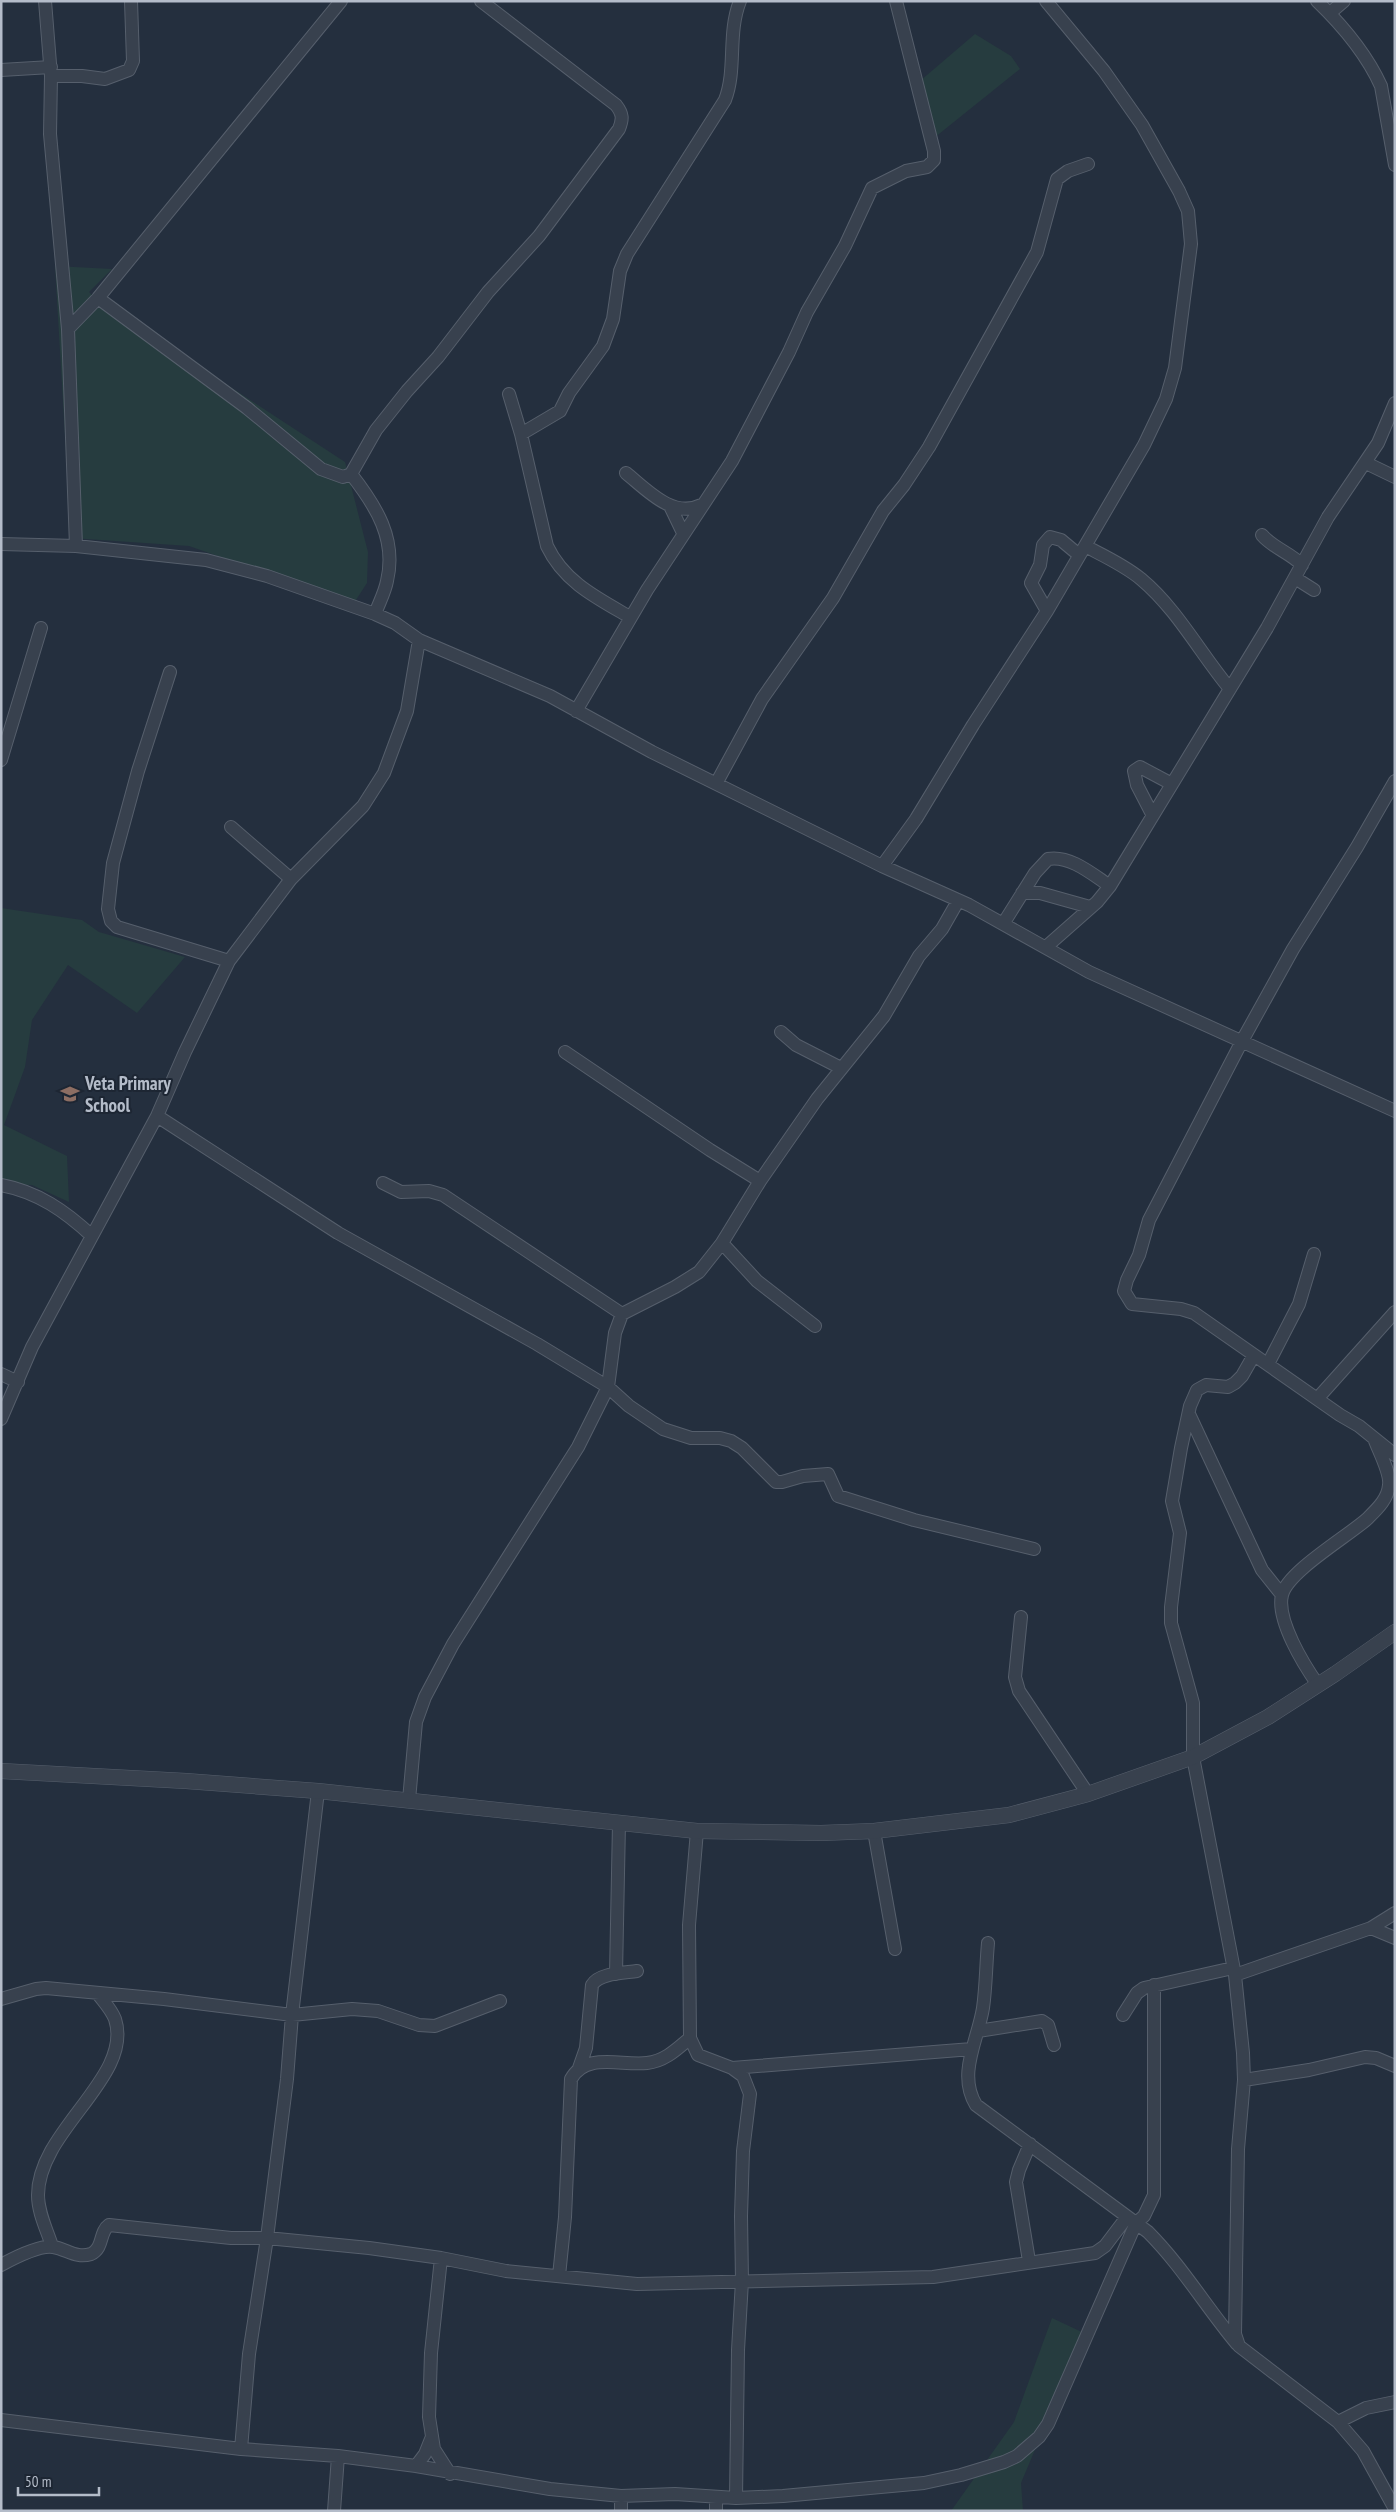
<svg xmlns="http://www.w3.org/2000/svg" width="1396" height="2512" viewBox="0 0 1396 2512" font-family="'PT Sans Narrow',sans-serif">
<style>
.green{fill:#263c3f}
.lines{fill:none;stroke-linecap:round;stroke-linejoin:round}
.minor-casing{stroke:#565f6c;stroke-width:14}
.tertiary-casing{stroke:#565f6c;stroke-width:16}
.minor{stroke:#38414e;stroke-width:12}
.tertiary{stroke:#38414e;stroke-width:15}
.labels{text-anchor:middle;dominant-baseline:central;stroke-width:4;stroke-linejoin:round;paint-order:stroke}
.poi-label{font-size:19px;font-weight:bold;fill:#b4bcc9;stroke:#1d2633;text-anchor:start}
</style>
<rect width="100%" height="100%" fill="#242f3e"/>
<path class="green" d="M975,34L1011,56L1020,69L934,138L920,81Z
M55,266L112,269L89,292L96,299L345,462L368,552L367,583L354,603L189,546L71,538Z
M1,908L82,920L99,932L185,957L137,1013L68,965L32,1020L25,1067L4,1125L67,1156L69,1202L32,1185L1,1184Z
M1052,2318L1084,2333L1021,2483L1023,2511H951L1014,2422Z"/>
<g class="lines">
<g class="minor-casing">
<path id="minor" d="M45,1L51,76L50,134L68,329L76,546
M1317,1C1343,26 1366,53 1381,86L1395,165
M1330,13L1344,1
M1,70L51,67
M51,76H82L105,79L129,70L133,61L131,1
M98,298L247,408L321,469L343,477L351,474L376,430L407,391L438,357L488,292L539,236L619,129C623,119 623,114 616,105L481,1
M68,329L98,298L341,1
M509,394L521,434L547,546C564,582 597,598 630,617
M521,434L560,411L569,393L603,346L613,319L620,271L627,254L725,100C737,69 727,34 740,1
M1366,463L1395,477
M626,473C647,490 673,519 701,505
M351,474C376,506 397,539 387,581C385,592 379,603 375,614
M670,506L683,533
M1262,535C1273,548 1289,552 1302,565
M1,544L76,546L206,560L267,576L375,614L395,623L419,640L550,696L652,752L882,866L969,905L1089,972L1395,1111
M1085,546C1104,556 1124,565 1141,579C1177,609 1200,653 1230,689
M1295,578L1314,590
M1047,611L1031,583L1040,565L1043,545L1050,537L1061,540L1079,555
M170,672L138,771L113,863L108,909L111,921L117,927L229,961
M576,711L647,590L732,461L789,352L807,312L845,246L872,188L906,171L927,167L934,160V151L896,1
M1,760L41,628
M1395,781L1357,847L1293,949L1242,1041L1149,1220L1139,1255L1127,1280L1124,1291L1132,1304L1181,1309L1194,1313L1340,1415L1359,1426L1395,1455
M717,782L762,699L833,598L883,511L904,485L929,447L1037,252L1057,179L1068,171L1088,164
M1152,814L1137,785L1134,771L1140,767L1170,783
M231,827L291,879
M882,866L916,819L973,725L1047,611L1144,445L1166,399L1175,368L1191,244L1188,211L1179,191L1142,125L1104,71L1046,1
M1022,893H1040L1090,907
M1003,924L1035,873L1048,859C1070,855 1092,874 1110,886
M1046,947L1097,902L1110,886L1267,628L1328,517L1378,443L1395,403
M781,1032L796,1045L841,1068
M565,1052L710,1150L760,1181
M157,1116L338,1233L537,1344L608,1387L629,1406L663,1429L691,1438H720L731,1441L742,1448L776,1482H782L803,1476L828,1474L838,1496L914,1520L1034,1549
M383,1183L401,1192L429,1191L443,1195L622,1314
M1,1185C38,1192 65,1211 92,1236
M722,1243L757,1281L815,1326
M1254,1355L1242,1376L1235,1383L1228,1387L1206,1385L1197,1390L1190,1406L1181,1448L1172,1501L1180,1533L1171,1607V1623L1193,1703V1757L1235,1975L1243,2053L1244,2080L1238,2149L1235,2334L1239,2346L1338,2422L1363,2451L1395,2509
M1268,1364L1299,1304L1314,1254
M1,1374L18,1382
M1317,1399L1395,1312
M1189,1414L1262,1570L1282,1595
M1,1419L32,1347L157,1116L185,1052L229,961L291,879L363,806L384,773L407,711L419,640
M1021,1617L1015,1677L1019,1691L1088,1794
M1318,1685C1304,1665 1276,1620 1282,1595C1287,1572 1348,1536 1367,1519C1377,1509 1388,1499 1389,1485C1391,1473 1378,1450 1374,1438
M409,1800L416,1722L425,1697L453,1644L578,1447L608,1387L615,1333L622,1314L675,1287L699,1272L722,1243L760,1181L817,1099L884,1016L919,956L942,929L958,901
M697,1831L689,1925L690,2038L698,2055L732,2068L743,2076L750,2094L743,2151L741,2216L742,2281L738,2350L736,2498
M874,1831L895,1949
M1371,1928L1395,1938
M988,1943C986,1965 986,1987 983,2008C978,2040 957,2074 976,2105L1148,2232C1182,2266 1206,2307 1237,2344
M616,1974L619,1823
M1235,1975L1371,1928L1395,1913
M1,1999L36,1989L46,1988L164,1999L292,2015L352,2009L378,2011L419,2025L435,2026L500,2001
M1123,2015L1137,1993L1144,1988L1233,1968
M978,2031L1042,2021L1048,2025L1054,2045
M579,2068L586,2048L592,1985C599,1973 624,1973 637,1971
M732,2068L972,2049
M1244,2080L1309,2070L1365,2057L1376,2058L1395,2066
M52,2246C47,2230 38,2213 38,2195C38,2130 134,2077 115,2019C111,2009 104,2002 98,1994
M441,2258L431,2353L429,2417L434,2449L450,2474
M1029,2261L1016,2182L1019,2170L1030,2144
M1,2265C14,2258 39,2245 53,2247C67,2249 76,2259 91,2254C104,2248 99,2232 109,2225L231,2238H267L369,2248L441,2258L506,2271L637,2284L933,2277L1095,2253L1105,2246L1127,2217
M559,2276L565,2217L571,2079C586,2052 621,2066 647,2063C665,2061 677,2049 690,2038
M1,2420L241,2449L338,2456L416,2466L550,2489L621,2496L675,2494L736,2498L783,2496L924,2483L961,2475L1004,2462L1017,2456L1039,2437L1048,2424L1136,2223L1144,2216L1154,2195V1985
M1338,2422L1366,2408L1395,2402
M241,2449L249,2354L267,2238L287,2079L292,2015L318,1791
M416,2466L425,2454L431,2439
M621,2496V2511
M716,2498V2511
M334,2511L338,2456"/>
</g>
<g class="tertiary-casing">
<path id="tertiary" d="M1,1771L186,1781L318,1791L697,1831L821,1833L874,1831L1009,1815L1088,1794L1193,1757L1268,1717L1335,1674L1395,1632"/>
</g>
<use href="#minor" class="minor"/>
<use href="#tertiary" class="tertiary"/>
</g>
<defs>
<g id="school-bare" transform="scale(1.5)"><path d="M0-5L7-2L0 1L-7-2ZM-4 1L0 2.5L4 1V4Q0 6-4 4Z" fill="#8d6e63" stroke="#1d2633" stroke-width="2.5" paint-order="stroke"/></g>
</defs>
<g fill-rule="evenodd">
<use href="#school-bare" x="70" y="1094"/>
</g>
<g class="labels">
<g class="poi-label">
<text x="85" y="1083">Veta Primary<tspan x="85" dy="22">School</tspan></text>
</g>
</g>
<rect width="1396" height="2512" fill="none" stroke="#b4bcc9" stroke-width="5"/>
<path d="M18 2487v8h81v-8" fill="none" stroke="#b4bcc9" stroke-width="2.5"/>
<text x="25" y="2487" font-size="15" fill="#b4bcc9" stroke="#1d2633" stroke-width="4" paint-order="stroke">50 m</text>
</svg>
